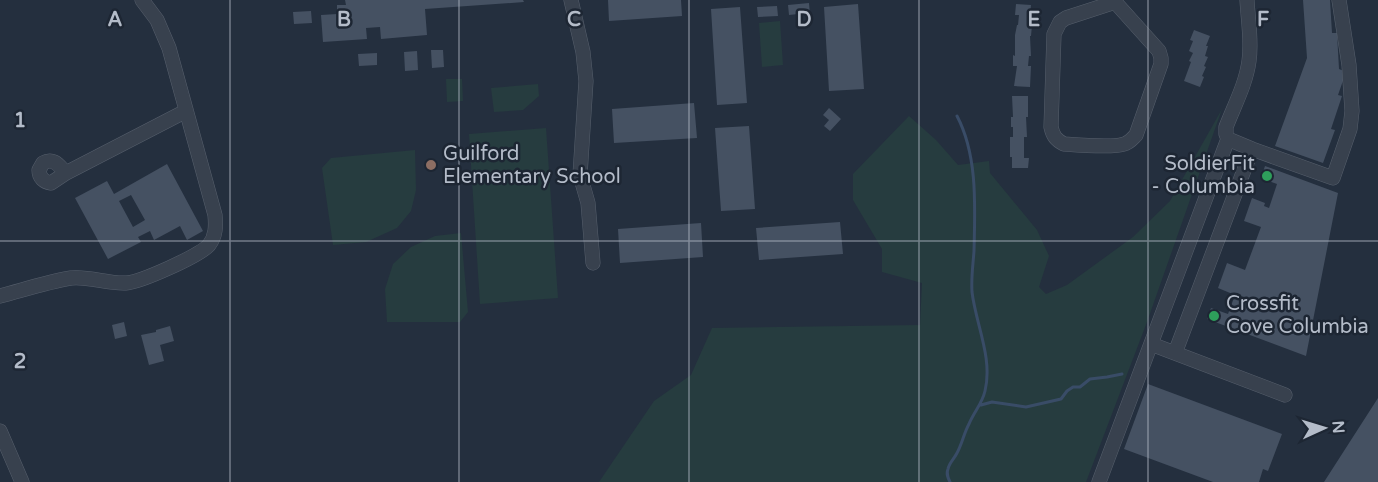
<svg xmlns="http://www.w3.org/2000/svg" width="1378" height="482" viewBox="0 0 1378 482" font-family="'Varela Round',sans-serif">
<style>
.green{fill:#263c3f}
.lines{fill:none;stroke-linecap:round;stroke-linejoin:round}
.stream{stroke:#394c67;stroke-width:3}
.building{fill:#455162;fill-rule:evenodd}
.minor-casing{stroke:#565f6c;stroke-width:15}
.minor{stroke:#38414e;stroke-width:14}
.grid{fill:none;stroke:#b4bcc9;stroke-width:1.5;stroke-opacity:0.55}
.education-dot{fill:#8d6e63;stroke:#1d2633;stroke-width:2}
.leisure-dot{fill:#2e9e5b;stroke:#1d2633;stroke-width:2}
.labels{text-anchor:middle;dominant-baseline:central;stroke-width:5;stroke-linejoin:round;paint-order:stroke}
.poi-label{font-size:20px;fill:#b4bcc9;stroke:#1d2633;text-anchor:start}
.grid-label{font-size:20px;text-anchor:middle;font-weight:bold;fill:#b4bcc9;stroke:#1d2633;stroke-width:5;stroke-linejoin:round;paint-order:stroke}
</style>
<rect width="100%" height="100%" fill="#242f3e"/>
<path class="green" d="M780,21L783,65L762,67L759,23Z
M446,79H462L463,101L447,102Z
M538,84L539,96L523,110L494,112L491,88Z
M1222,109L1147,322L1086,482H599L654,401L691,375L712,328L920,325L922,283L882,272V249L853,200V174L909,116L936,140L958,165L989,161L990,173L1037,230L1049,256L1039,287L1046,294L1067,285L1133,237L1170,201Z
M546,128L558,298L480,304L469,134Z
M415,150L416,190L411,211L397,228L366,242L333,245L322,168L331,158Z
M461,233L468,312L460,322H387L385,289L393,264L411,247L435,236Z"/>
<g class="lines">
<path class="stream" d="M981,405L992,402L1026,407L1061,399L1067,391L1073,387H1080L1090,379L1107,377L1122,374
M950,482C948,478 946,474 948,469C949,463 954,459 957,453C962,444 964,433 969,424C974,412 982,404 985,391C993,358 976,325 972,292C971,278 973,265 974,251C975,207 978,156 957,116"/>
</g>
<path class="building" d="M345,0H523L524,2L425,9L427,35L381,39L380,27L366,28L367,39L323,42L321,15L337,14V5H346Z
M608,0H681L682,16L609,21Z
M1303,0H1330L1332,33H1337L1339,69L1346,72L1338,95L1342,96L1331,129L1335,130L1323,163L1275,146L1307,58Z
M809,3L810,15L798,16V14L789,15L788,5Z
M858,4L864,89L829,91L824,7Z
M1016,4L1031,5L1030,15H1033V26L1032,25L1031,36H1030L1031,56H1029L1028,66H1031L1030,87L1014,86L1017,66H1013V55L1015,56V35L1017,25H1018L1019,15H1015Z
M777,6L778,16L758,17L757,7Z
M740,7L747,103L717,105L711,9Z
M311,11L312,23L294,24L293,12Z
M1194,30L1210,36L1206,46H1208L1205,56L1208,57L1204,66L1206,67L1202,76L1204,77L1200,87L1184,81L1191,62L1189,61L1193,53L1189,51L1193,41L1190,40Z
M431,50H443L444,67L432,68Z
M417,51L418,70L405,71L404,52Z
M377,53V65L359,66L358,54Z
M1012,96H1028V117H1026L1027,137H1024V158H1029L1028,168H1012V157H1010V137H1013V127H1011V117H1013Z
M694,103L697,138L614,143L612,109Z
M829,108L841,119L830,131L824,126L829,120L823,115Z
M749,126L755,209L721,211L715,128Z
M167,164L203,231L187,240L180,226L154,240L150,231L138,237L141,242L108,259L75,198L107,181L114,194ZM131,195L145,220L133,227L119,201Z
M1265,166L1338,193L1306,356L1207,319L1211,308L1228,314L1235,295L1218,288L1227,263L1245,270L1261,227L1244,221L1252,198L1265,203L1264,206L1269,208L1277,184L1261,178Z
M840,222L843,254L759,260L756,228Z
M701,223L703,257L620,263L618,229Z
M124,322L127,336L115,339L112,325Z
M170,326L174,341L160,345L164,361L149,365L141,335L156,332V330Z
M1148,384L1282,434L1268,471L1263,469L1259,482H1213L1124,449Z
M1378,398V482H1324Z"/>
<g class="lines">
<g class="minor-casing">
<path id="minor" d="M571,0L583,52L586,81L580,175L588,203L593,263
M1247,0C1248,20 1252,41 1249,61C1246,84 1234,106 1226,127V134L1228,139L1252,149L1333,178L1350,129L1352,111L1349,65L1339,0
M1115,2L1066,18L1060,22L1054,34L1051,127C1053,136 1056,140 1064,144C1078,145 1113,148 1124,144C1129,143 1132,139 1136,135L1161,64V58L1159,51L1115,2V0
M66,173C59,166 54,157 43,163L39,170C39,178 44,182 51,183L66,173L186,111
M0,296C23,290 47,282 71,278C89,276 108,284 126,283C141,282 199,256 209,245C216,236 216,226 215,215L169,48L157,20L142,0
M1151,344L1285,395
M1175,353L1252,149
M0,431L22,482
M1099,482L1228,139"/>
</g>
<use href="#minor" class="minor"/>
</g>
<path class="grid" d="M230,0V482M459,0V482M689,0V482M919,0V482M1148,0V482M0,241H1378"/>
<circle class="education-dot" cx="431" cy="165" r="6"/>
<g class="leisure-dot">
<circle cx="1267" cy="176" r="6"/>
<circle cx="1214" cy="316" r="6"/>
</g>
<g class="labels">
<g class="poi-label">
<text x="443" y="154">Guilford<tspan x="443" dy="23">Elementary School</tspan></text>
<text x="1255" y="164" text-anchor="end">SoldierFit<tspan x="1255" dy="23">- Columbia</tspan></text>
<text x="1226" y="304">Crossfit<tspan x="1226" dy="23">Cove Columbia</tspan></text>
</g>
</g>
<g class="grid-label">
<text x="115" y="26">A</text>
<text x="344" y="26">B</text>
<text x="574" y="26">C</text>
<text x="804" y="26">D</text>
<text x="1034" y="26">E</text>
<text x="1263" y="26">F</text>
<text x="20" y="127">1</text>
<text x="20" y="368">2</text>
</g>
<g transform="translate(1324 428) rotate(86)" stroke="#1d2633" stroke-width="4.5" paint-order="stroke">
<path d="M0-4.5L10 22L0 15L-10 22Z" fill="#b4bcc9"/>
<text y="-9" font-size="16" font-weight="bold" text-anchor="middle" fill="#b4bcc9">N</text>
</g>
</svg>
